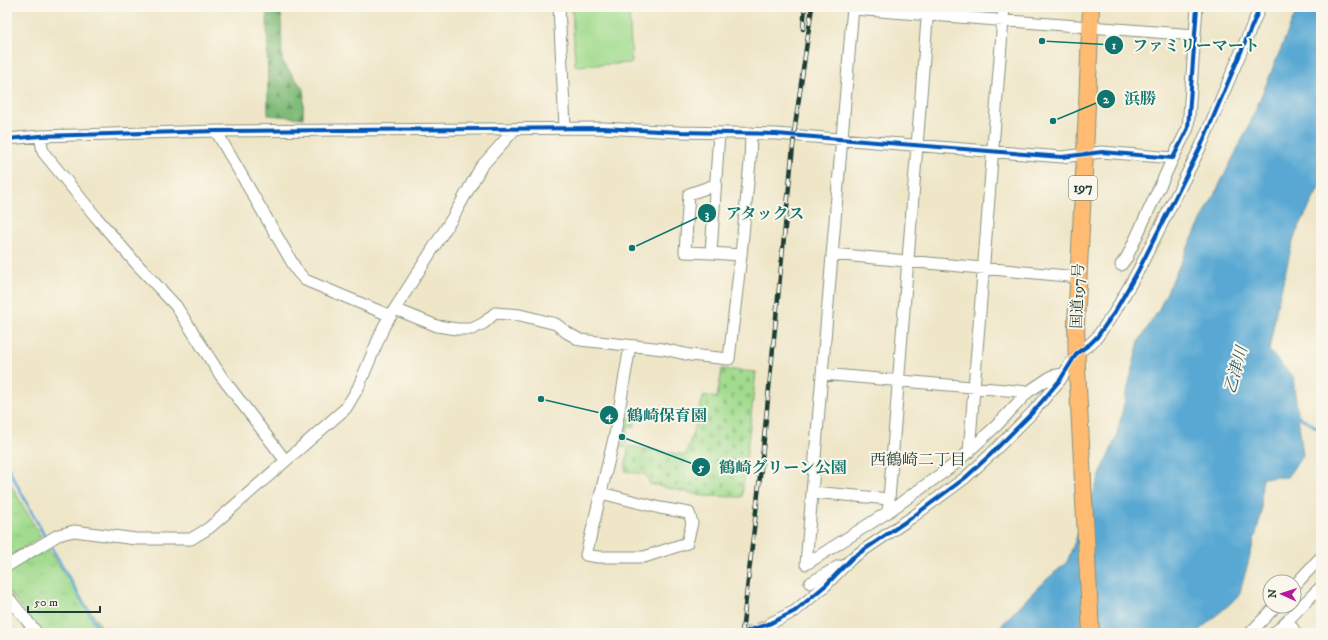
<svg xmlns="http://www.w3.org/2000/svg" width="1328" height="640" viewBox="0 0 1328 640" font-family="'IM FELL DW Pica','Noto Serif JP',serif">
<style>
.grass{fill:url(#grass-tufts);stroke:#608c61}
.forest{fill:url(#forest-firs);stroke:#507c56}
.cemetery{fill:url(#cemetery-stones);stroke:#608c61}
.garden{fill:#a1db8e;stroke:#608c61}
.water{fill:#59a8d3;stroke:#3c7284}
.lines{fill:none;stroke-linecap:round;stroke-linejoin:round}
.stream{stroke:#59a8d3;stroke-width:3}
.minor-tunnel{stroke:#c5c4aa;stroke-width:11;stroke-dasharray:11 5.5;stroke-linecap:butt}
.minor-casing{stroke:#87927e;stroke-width:13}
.highway-casing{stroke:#87927e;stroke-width:18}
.minor{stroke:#fff;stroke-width:11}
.highway{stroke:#ffbb71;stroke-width:16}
.rail-casing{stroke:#1f3d34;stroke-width:4.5}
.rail{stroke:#fbf7ec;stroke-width:3;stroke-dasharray:9;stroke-linecap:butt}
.cycleway-casing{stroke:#fbf7ec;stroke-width:6}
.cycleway{stroke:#0057b8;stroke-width:4}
.labels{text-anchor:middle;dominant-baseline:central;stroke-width:4;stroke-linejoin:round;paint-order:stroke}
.shield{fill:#fbf7ec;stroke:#61756b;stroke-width:1}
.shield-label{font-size:14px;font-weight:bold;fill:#1f3d34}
.street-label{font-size:15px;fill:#1f3d34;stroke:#fbf7ec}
.water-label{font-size:16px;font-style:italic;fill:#305d64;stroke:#fbf7ec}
.neighbourhood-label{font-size:16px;fill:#1f3d34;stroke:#fbf7ec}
.leader{fill:none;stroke:#0f766e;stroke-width:1.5}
.callout-dot{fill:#0f766e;stroke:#fbf7ec;stroke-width:1.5}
.mark-label{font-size:12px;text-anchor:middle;font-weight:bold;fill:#fff}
.callout-label{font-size:16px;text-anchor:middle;font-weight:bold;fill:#0f766e;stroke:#fbf7ec;stroke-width:4;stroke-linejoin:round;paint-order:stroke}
</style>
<defs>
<pattern id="grass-tufts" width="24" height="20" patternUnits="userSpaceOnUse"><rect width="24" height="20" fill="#a1db8e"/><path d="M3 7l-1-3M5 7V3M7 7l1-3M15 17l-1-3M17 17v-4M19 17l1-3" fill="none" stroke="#8abd7b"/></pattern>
<pattern id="forest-firs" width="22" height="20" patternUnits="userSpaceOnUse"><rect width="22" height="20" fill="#80bb79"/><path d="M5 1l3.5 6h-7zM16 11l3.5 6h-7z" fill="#689964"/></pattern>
<pattern id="cemetery-stones" width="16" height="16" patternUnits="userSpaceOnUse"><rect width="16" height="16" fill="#a1db8e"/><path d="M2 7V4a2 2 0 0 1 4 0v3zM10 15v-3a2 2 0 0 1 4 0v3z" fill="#8abd7b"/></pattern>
</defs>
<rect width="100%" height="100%" fill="#fbf7ec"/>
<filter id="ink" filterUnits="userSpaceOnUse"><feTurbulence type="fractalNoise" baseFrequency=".025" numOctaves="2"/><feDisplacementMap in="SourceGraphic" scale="8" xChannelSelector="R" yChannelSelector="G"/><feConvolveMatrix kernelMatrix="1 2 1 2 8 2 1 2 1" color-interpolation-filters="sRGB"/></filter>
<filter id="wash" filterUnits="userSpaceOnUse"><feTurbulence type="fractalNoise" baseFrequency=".012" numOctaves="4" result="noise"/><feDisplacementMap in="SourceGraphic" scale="16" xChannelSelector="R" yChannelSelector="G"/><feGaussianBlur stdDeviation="0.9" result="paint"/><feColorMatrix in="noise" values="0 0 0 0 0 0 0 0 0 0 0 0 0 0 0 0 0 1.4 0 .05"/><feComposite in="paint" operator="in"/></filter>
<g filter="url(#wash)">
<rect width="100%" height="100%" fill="#efe6c8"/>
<path class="grass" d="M622,417L635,419L634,427H628L625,448L617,446Z
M7,478L41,537L7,558Z
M47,548L106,633H41L7,589V571Z"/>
<path class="forest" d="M267,7H281L282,61L304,90L303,118L268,115Z"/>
<path class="cemetery" d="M722,369L756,372L742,497L703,496L650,484L646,475L625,471L628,446L686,455L704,395L717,398Z"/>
<path class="garden" d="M572,7H629L632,63L575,66Z"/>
<path class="water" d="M1298,7H1321V184L1294,237L1277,306L1269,351L1293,377L1303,455L1287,477L1262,478L1261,515L1239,596L1196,633H994L1038,587L1067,562L1101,473L1116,438L1139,341L1158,311L1189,245L1249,126Z"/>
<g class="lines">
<path class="stream" d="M1295,416H1298L1321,430
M7,466L44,535L101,633"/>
</g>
</g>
<g filter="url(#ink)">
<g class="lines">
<path class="minor-tunnel" d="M742,633L771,623"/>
<g class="minor-casing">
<path id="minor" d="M559,7L565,127
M853,9L1195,35
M216,131L297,271L305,280L391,316
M719,133L711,253L741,255
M40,136L43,152L96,217L134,261L176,306L221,376L285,460
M7,139L40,136L216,131L602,128L679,132L776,134L1062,157L1102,152L1173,158L1188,128L1197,7
M711,253L685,252L689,194L715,185
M832,254L1078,277
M1121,265L1127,257L1173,158
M395,309L437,326L457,329H472L484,323L495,313L520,315L556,324L566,332L580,340L663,349L690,355L729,359L741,255L750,162L751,133
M822,374L1028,392
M969,452L1004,7
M812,492L889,499
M601,493L660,508L689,513L692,523L687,543L644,557H598L586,555L615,434L630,346
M888,512L928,7
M806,564L853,7
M806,564L819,556L888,512L955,464L997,425L1028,392L1052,376L1063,374
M7,566L58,535L74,531L136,539H191L209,528L346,408L358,388L384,326L453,217L481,167L515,129
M810,583L839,566
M1294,586L1321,557
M7,596L37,633
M1288,622L1296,633
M771,623L795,611L826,585L852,558L911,518L965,478L990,455L1032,413L1060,380L1077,353L1090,344L1097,337L1114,313L1138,271L1181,186L1201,146L1260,7
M1250,633L1276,606
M1274,633C1291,619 1304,602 1321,587"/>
</g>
<g class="highway-casing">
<path id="highway" d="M1091,7L1085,154L1076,323L1077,368L1091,633"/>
</g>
<use href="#minor" class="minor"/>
<use href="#highway" class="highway"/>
<g class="rail-casing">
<path id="rail" d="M803,29L805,7
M742,633L762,459L795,126L812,7"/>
</g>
<use href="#rail" class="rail"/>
<g class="cycleway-casing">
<path id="cycleway" d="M7,139L40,136L216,131L602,128L679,132L776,134L1062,157L1102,152L1173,158L1188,128L1197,7
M742,633L771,623L795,611L826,585L852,558L911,518L965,478L990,455L1032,413L1060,380L1077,353L1090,344L1097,337L1114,313L1138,271L1181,186L1201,146L1260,7"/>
</g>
<use href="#cycleway" class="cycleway"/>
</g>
</g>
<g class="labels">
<rect class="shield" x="1069" y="176" width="28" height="24" rx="3"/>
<g class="shield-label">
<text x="1083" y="188">197</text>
</g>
<g class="street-label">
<text transform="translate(1078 296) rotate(-88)">国道197号</text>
</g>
<g class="water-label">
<text transform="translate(1236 370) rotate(-75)">乙津川</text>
</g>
<g class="neighbourhood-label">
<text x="918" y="460">西鶴崎二丁目</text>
</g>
</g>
<path class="leader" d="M1042 41L1114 45M1053 121L1106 99M632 248L707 213M541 399L609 415M622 437L701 467"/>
<g class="callout-dot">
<circle cx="1042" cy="41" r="4"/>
<circle cx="1053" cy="121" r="4"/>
<circle cx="632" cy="248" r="4"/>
<circle cx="541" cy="399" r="4"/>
<circle cx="622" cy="437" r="4"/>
<circle cx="1114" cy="45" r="10"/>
<circle cx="1106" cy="99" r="10"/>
<circle cx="707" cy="213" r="10"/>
<circle cx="609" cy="415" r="10"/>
<circle cx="701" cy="467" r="10"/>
</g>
<g class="mark-label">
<text x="1114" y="49">1</text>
<text x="1106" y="103">2</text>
<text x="707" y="218">3</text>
<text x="609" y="419">4</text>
<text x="701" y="471">5</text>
</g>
<g class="callout-label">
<text x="1196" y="51">ファミリーマート</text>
<text x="1140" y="104">浜勝</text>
<text x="765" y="219">アタックス</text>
<text x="667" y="421">鶴崎保育園</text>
<text x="783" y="473">鶴崎グリーン公園</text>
</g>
<rect width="1328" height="640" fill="none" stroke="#fbf7ec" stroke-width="24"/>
<g transform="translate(1282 594) rotate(273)"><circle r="19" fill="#fbf7ec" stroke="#a3ada2"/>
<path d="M0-3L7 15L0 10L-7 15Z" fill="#b5179e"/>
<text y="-6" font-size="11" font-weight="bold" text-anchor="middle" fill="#1f3d34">N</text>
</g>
<path d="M28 606v6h72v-6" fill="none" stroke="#1f3d34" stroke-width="2"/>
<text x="34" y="606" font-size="12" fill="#1f3d34" stroke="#fbf7ec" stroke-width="3" paint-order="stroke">50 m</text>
</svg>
